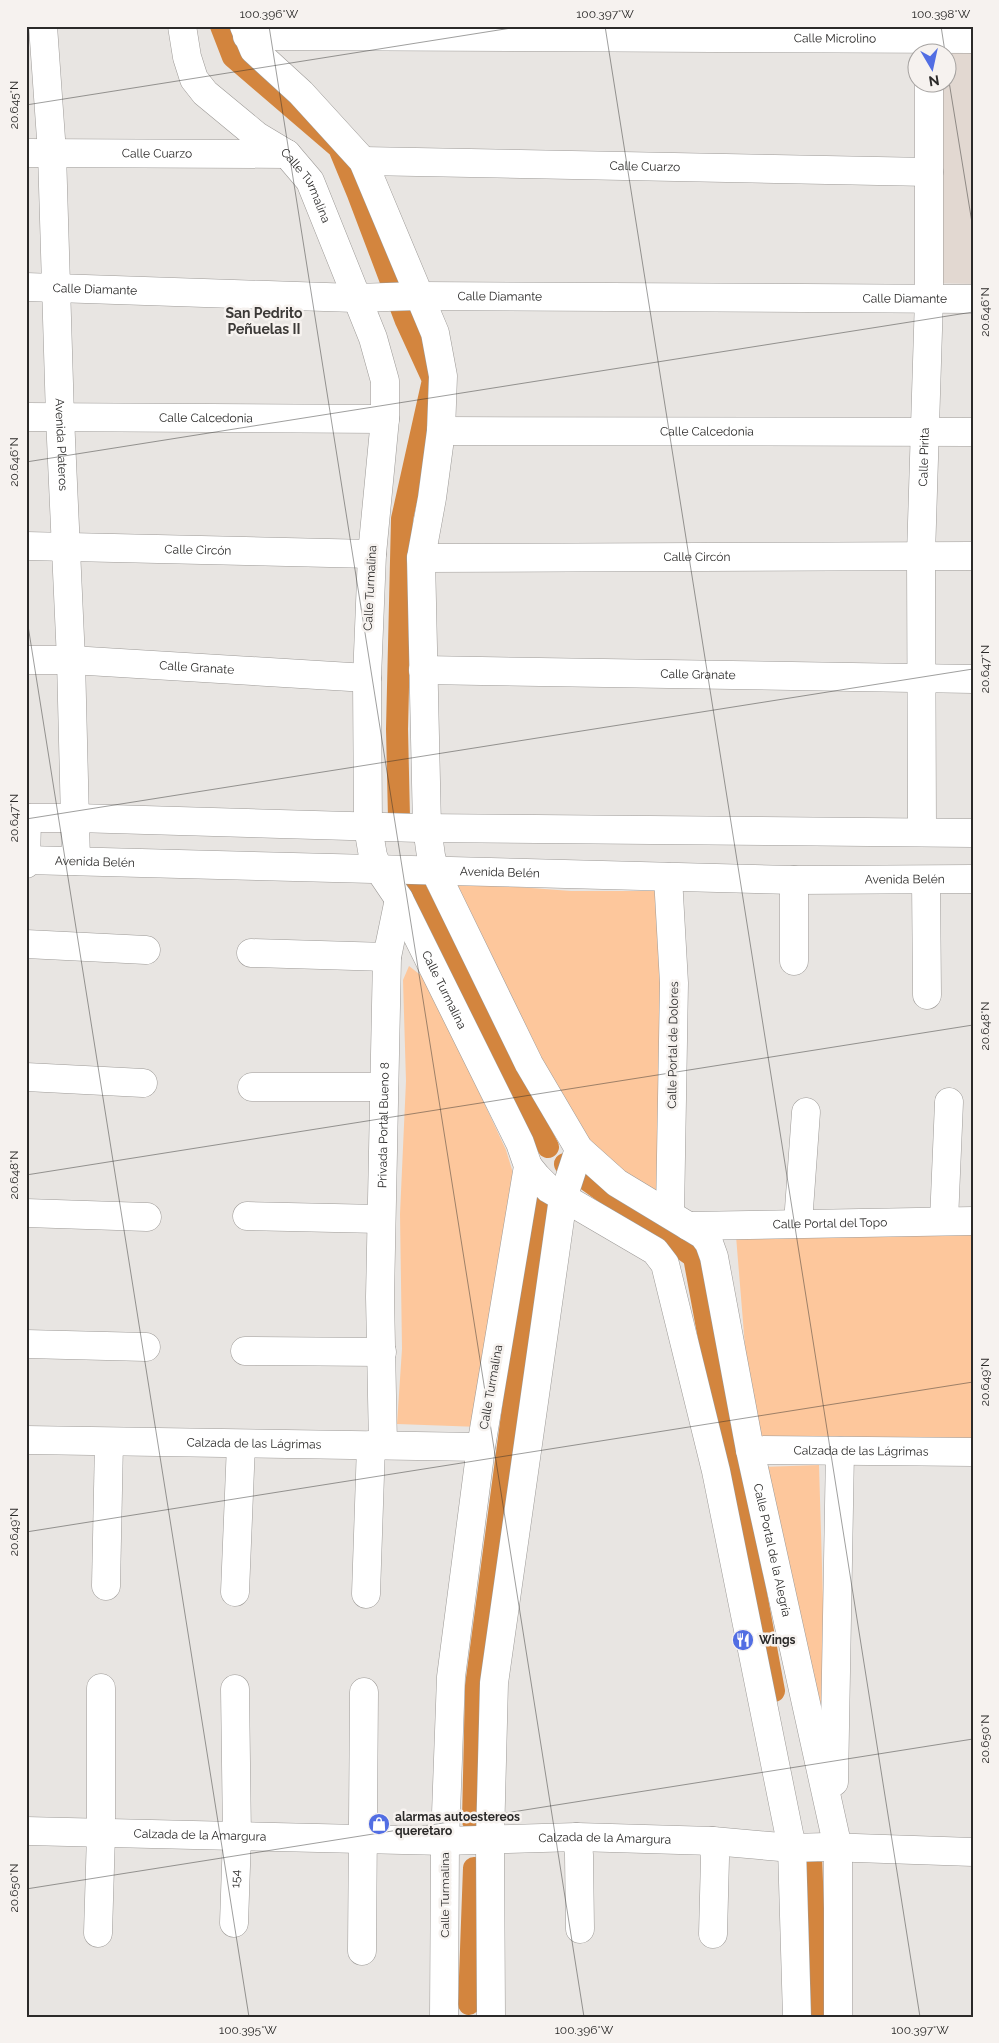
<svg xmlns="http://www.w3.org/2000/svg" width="999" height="2043" viewBox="0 0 999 2043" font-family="Raleway,sans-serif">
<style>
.built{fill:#e2d8d1}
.green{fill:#fdc79c}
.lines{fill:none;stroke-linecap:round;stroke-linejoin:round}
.canal{stroke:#d3853e;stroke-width:22}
.minor-casing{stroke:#9d9a97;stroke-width:29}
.major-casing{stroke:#9d9a97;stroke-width:29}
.minor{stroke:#fff;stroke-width:28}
.major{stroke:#fff;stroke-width:28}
.ticks{fill:none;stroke:#2b2a29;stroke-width:1;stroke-opacity:0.45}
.labels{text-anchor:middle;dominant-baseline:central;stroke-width:5;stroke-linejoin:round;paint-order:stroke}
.street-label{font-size:12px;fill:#2b2a29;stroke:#f6f2ef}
.poi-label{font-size:12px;font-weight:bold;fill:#2b2a29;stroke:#f6f2ef;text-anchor:start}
.neighbourhood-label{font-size:14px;font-weight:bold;fill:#3b3937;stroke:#f6f2ef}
.neatline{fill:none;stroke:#2b2a29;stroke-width:2}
.ticks-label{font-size:12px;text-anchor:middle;fill:#2b2a29}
</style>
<rect width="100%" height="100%" fill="#e8e5e2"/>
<path class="built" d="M973,49V284L939,283L943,83L946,82V52Z"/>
<path class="green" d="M480,884L571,891H661L665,1198L579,1145L456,885Z
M409,966L423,977L431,989L506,1150L513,1173L480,1427L397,1424L402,1349L400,1214L406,1081L403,980Z
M973,1227V1445L753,1444L736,1236Z
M819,1465L828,1769L763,1467Z"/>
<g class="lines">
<path class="canal" d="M221,26L233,57L339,148L358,194L406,321L433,380L402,519L397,729L399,818
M409,876L548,1147
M565,1164L694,1257L774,1691
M473,1821L476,1686L542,1190
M811,1855L817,2017
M469,2004L474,1868"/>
<g class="minor-casing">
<g id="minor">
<path id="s1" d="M43,26L52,153L60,417L71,660L76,861"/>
<path id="s2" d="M182,26L187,57L194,79L205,93L257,136L287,154L310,181L373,338L385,381V419L372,554L367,678L368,827L373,856L378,868L399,899L520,1143L528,1166L481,1447L451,1677L445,1841L444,2017"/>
<path id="s3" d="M244,26L254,50L301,93L363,161L435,333L443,376L441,431L432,498L421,558L427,827L431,856L435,871L529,1064L579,1149L617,1183L703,1235L709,1243L714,1257L750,1450L838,1848V2017"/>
<path id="s4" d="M247,36L973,39"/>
<path id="s5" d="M26,153L287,154"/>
<path id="s6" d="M363,161L929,172"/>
<path id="s7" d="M26,287L355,298L419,296L973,299"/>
<path id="s8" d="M26,417L385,419"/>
<path id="s9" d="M441,431L973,432"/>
<path id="s10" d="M26,546L372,554"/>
<path id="s11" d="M421,558L973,556"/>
<path id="s12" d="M26,660H71L367,678"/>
<path id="s13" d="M423,670L973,679"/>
<path id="s14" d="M922,832L921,555L929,298V82"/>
<path d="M26,864L27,818"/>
<path d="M668,877L674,983L670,1214"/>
<path d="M926,880L927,995"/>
<path d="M26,944L146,950"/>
<path d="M251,953L387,957"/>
<path d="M794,961V880"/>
<path d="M26,1077L143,1083"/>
<path d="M252,1087H384"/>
<path d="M528,1166L537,1177L549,1189L655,1251L665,1264L716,1471L792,1848L797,2017"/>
<path d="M26,1213L147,1217"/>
<path d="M247,1216L380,1219"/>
<path d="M944,1221L949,1102"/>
<path d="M798,1223L806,1112"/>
<path id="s15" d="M688,1226L973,1221"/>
<path d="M26,1344L146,1347"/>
<path d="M245,1351L382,1352"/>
<path id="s16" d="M26,1440L481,1447"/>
<path id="s17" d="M383,1445L380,1297L387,957L399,899"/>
<path id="s18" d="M750,1450L973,1452"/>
<path d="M106,1586L109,1442"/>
<path d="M235,1592L241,1444"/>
<path d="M366,1594L371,1445"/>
<path d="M834,1782L840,1451"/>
<path id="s19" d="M26,1831L445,1841L577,1837L713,1841L792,1848L826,1847L973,1852"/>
<path d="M577,1837L579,1855L580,1929"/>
<path id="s20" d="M234,1923L237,1837L235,1689"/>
<path d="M98,1933L101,1834V1688"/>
<path d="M713,1934L715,1858L713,1841"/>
<path d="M362,1951L364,1692"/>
<path d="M491,2017L490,1839L494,1683L563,1198L579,1149"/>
</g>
</g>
<g class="major-casing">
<g id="major">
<path d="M26,818H76L419,828L973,833"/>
<path id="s21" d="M26,860L794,880L973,879"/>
</g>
</g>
<use href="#minor" class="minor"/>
<use href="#major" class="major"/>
</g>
<path class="ticks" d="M269,26L584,2017M605,26L920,2017M941,26L945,52M946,63L973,229M26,105L524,26M26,462L973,312M26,613L249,2017M26,819L973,669M26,1175L973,1025M26,1532L973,1382M26,1889L973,1739"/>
<defs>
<g id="restaurant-disc" transform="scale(1.125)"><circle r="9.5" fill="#526ee3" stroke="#f6f2ef"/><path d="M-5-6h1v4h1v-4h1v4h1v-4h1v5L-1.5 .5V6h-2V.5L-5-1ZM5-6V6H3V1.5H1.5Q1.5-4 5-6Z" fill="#fff"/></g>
<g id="shop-disc" transform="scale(1.125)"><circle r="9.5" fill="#526ee3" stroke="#f6f2ef"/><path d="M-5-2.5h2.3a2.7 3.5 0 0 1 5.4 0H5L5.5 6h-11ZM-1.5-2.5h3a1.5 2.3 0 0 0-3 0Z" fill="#fff"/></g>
</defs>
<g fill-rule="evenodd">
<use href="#restaurant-disc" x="743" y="1640"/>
<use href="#shop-disc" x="379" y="1824"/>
</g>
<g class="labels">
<g class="street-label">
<text stroke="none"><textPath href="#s4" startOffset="588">Calle Microlino</textPath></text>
<text stroke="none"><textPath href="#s5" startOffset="131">Calle Cuarzo</textPath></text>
<text stroke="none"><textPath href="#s6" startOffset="282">Calle Cuarzo</textPath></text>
<text stroke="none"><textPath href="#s2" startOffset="212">Calle Turmalina</textPath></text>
<text stroke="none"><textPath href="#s7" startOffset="69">Calle Diamante</textPath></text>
<text stroke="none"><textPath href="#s7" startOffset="474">Calle Diamante</textPath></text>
<text stroke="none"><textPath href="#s7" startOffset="879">Calle Diamante</textPath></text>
<text stroke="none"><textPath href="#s8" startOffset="180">Calle Calcedonia</textPath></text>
<text stroke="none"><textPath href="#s9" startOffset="266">Calle Calcedonia</textPath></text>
<text stroke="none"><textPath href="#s1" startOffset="419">Avenida Plateros</textPath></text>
<text stroke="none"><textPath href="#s14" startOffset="375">Calle Pirita</textPath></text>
<text stroke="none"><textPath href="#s10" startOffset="172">Calle Circón</textPath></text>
<text stroke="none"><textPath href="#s11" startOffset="276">Calle Circón</textPath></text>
<text transform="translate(370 588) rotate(-87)">Calle Turmalina</text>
<text stroke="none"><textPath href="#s12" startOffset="171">Calle Granate</textPath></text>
<text stroke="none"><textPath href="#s13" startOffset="275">Calle Granate</textPath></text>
<text stroke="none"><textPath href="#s21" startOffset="69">Avenida Belén</textPath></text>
<text stroke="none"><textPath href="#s21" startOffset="474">Avenida Belén</textPath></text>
<text stroke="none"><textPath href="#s21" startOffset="879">Avenida Belén</textPath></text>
<text stroke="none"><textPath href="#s2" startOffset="1052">Calle Turmalina</textPath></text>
<text transform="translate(673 1045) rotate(-89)">Calle Portal de Dolores</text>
<text stroke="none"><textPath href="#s17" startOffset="320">Privada Portal Bueno 8</textPath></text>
<text stroke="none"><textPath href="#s15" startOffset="142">Calle Portal del Topo</textPath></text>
<text transform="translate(491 1387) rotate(-80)">Calle Turmalina</text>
<text stroke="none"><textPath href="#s16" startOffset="228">Calzada de las Lágrimas</textPath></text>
<text stroke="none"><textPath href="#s18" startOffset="111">Calzada de las Lágrimas</textPath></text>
<text stroke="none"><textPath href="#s3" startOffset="1698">Calle Portal de la Alegría</textPath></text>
<text stroke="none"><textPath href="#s19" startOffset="174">Calzada de la Amargura</textPath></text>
<text stroke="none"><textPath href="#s19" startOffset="579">Calzada de la Amargura</textPath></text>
<text stroke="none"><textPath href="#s20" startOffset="44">154</textPath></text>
<text transform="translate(445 1895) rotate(-90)">Calle Turmalina</text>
</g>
<g class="poi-label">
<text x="759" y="1640">Wings</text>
<text x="395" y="1817">alarmas autoestereos<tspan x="395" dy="14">queretaro</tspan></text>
</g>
<g class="neighbourhood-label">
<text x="264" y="313">San Pedrito<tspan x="264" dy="16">Peñuelas II</tspan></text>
</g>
</g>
<rect width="999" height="2043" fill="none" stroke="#f6f2ef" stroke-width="55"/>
<g transform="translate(932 68) rotate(171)"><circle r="24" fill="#f6f2ef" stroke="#a5a2a0"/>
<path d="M0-4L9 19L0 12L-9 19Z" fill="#526ee3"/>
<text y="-8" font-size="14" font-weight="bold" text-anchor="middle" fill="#2b2a29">N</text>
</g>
<rect x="28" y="28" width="944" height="1988" class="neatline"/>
<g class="ticks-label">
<text x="269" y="18">100.396°W</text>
<text x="605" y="18">100.397°W</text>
<text x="941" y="18">100.398°W</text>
<text transform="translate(14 105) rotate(-90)" y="4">20.645°N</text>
<text transform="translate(985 312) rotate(-90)" y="4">20.646°N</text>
<text transform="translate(14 462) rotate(-90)" y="4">20.646°N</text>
<text transform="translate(985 669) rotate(-90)" y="4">20.647°N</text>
<text transform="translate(14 818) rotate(-90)" y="4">20.647°N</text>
<text transform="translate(985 1026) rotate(-90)" y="4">20.648°N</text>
<text transform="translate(14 1175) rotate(-90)" y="4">20.648°N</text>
<text transform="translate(985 1382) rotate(-90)" y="4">20.649°N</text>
<text transform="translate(14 1532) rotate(-90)" y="4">20.649°N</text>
<text transform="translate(985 1739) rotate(-90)" y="4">20.650°N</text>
<text transform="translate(14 1888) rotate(-90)" y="4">20.650°N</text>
<text x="248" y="2034">100.395°W</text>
<text x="584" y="2034">100.396°W</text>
<text x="920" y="2034">100.397°W</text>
</g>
</svg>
